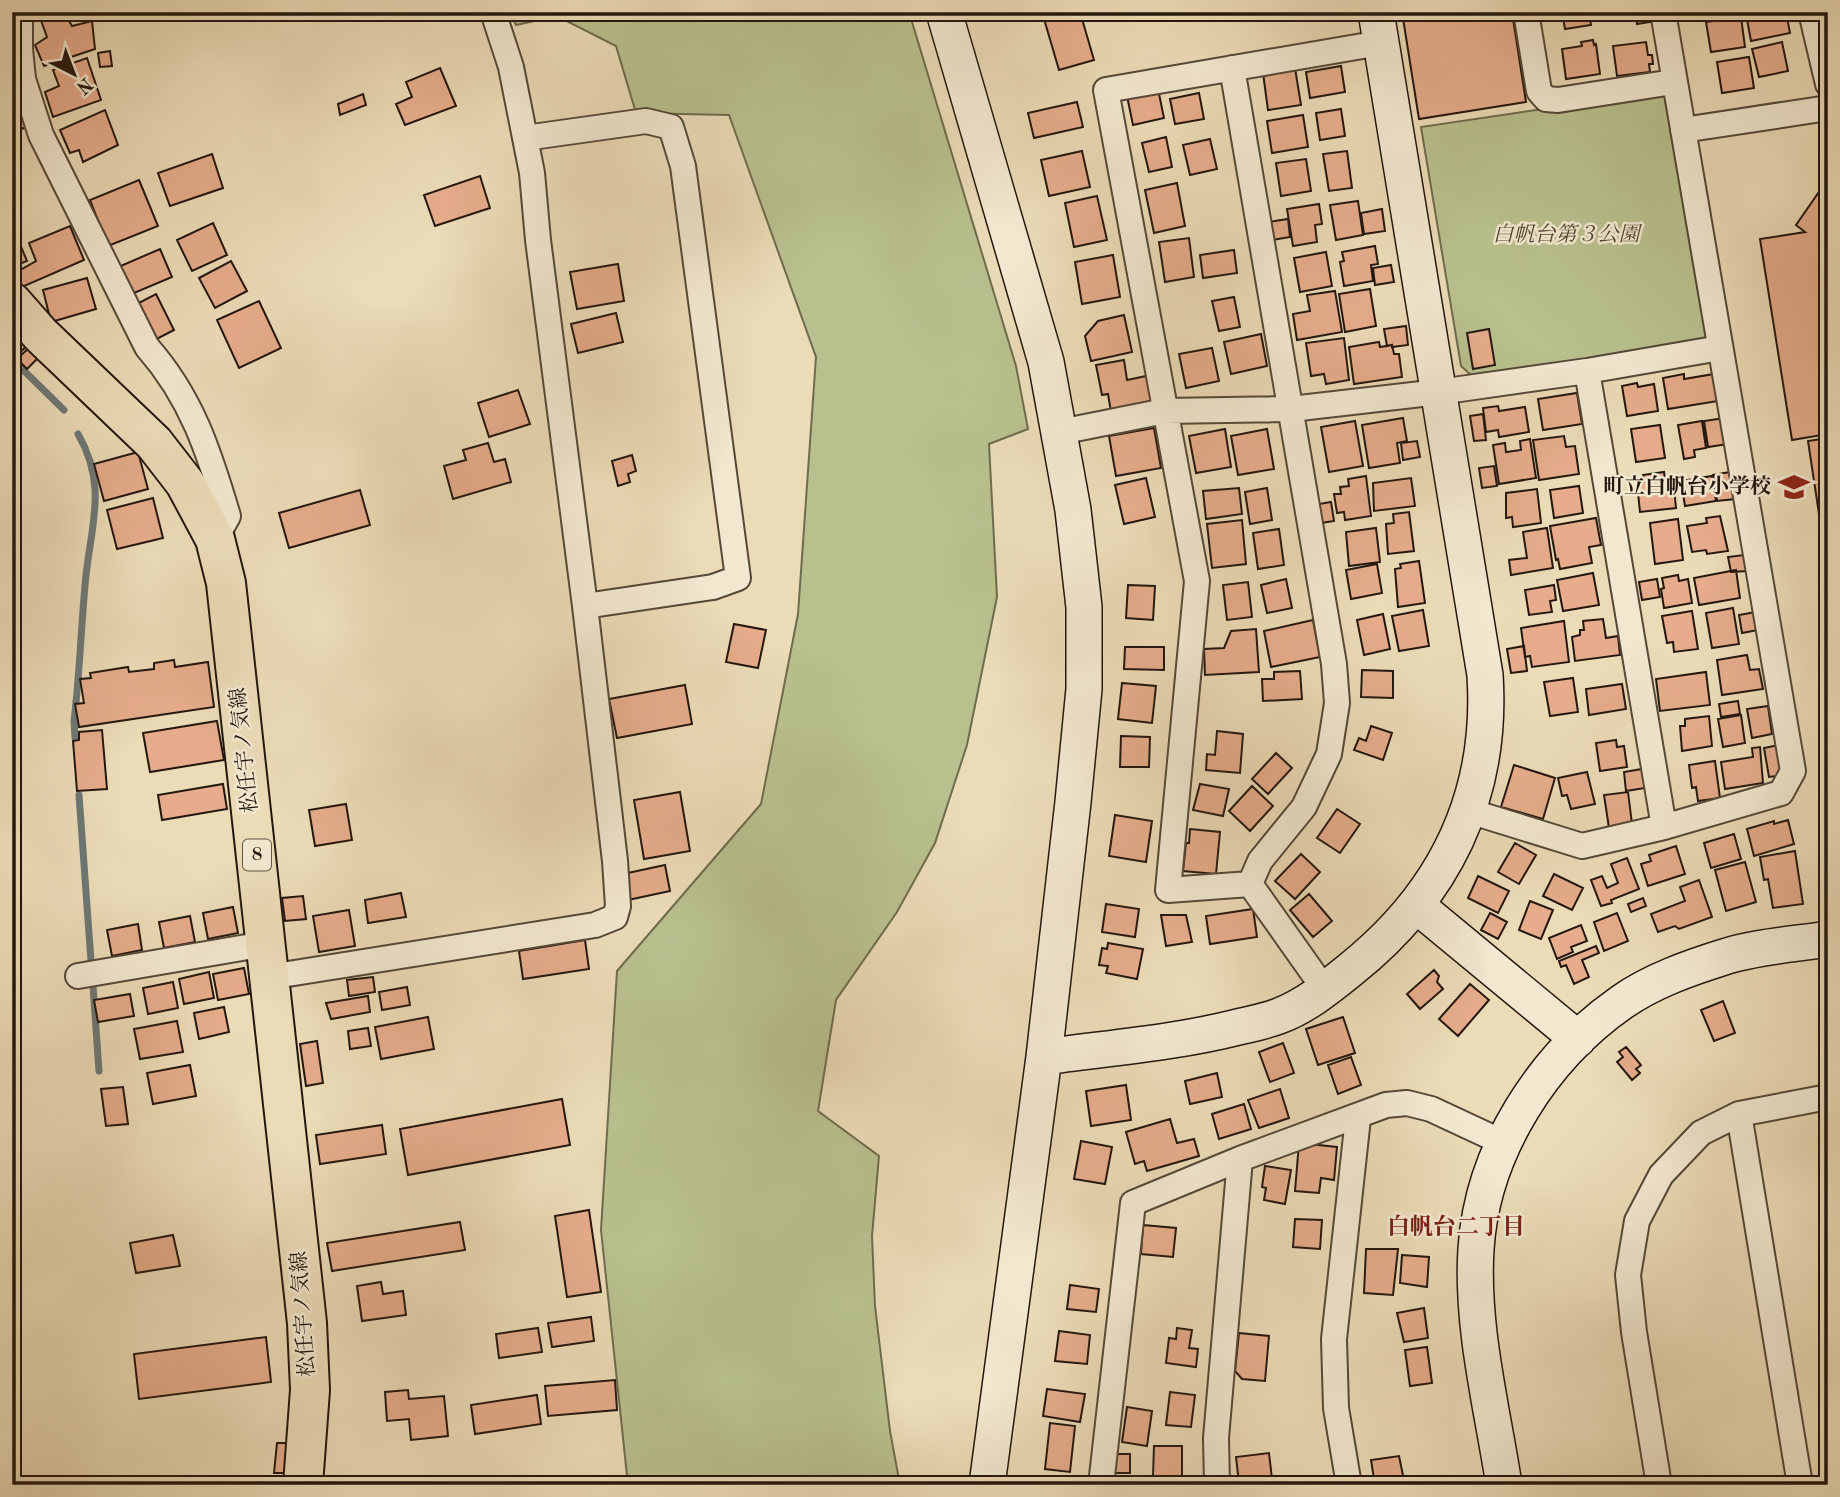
<svg xmlns="http://www.w3.org/2000/svg" width="1840" height="1497" viewBox="0 0 1840 1497" font-family="'Old Standard TT','Noto Serif JP',serif">
<style>
.green{fill:#b8c08e;stroke:#6e6c4e;stroke-width:2}
.lines{fill:none;stroke-linecap:round;stroke-linejoin:round}
.stream{stroke:#6d7876;stroke-width:7}
.building{fill:#e6ac8b;stroke:#23170f;stroke-width:2}
.street-casing{stroke:#554839;stroke-width:28}
.secondary-casing{stroke:#23170f;stroke-width:38}
.primary-casing{stroke:#23170f;stroke-width:42}
.street{stroke:#f2e8d0;stroke-width:24}
.secondary{stroke:#f2e8d0;stroke-width:35}
.primary{stroke:#ebdbb7;stroke-width:38}
.labels{text-anchor:middle;dominant-baseline:central;stroke-width:5;stroke-linejoin:round;paint-order:stroke}
.shield{fill:#f2e8d0;stroke:#615649;stroke-width:2}
.shield-label{font-size:19px;font-weight:bold;fill:#23170f}
.park-label{font-size:21px;font-style:italic;fill:#504a35;stroke:#f2e8d0}
.poi-label{font-size:21px;font-weight:bold;fill:#23170f;stroke:#f2e8d0;text-anchor:end}
.street-label{font-size:21px;fill:#23170f;stroke:#f2e8d0}
.neighbourhood-label{font-size:23px;font-weight:bold;fill:#7a1f14;stroke:#f2e8d0}
</style>
<rect width="100%" height="100%" fill="#ebdbb7"/>
<filter id="stains"><feTurbulence type="fractalNoise" baseFrequency=".00286" numOctaves="4"/><feColorMatrix values="0 0 0 0 .2 0 0 0 0 .09 0 0 0 0 .02 0 0 0 .5 -.17"/></filter>
<radialGradient id="worn" r=".72"><stop offset=".6" stop-color="#630" stop-opacity="0"/><stop offset="1" stop-color="#630" stop-opacity=".3"/></radialGradient>
<path class="green" d="M510,12H909L1016,366L1028,429L989,444L997,597L967,745L935,843L897,912L836,1000L818,1111L879,1156L872,1236L875,1306L890,1431L900,1485H628L601,1230L617,971L761,804L798,614L816,357L729,115L636,113L616,46L557,16L516,25Z
M1659,92L1669,100L1710,332L1703,342L1473,377L1461,366L1421,127Z"/>
<g class="lines">
<path class="stream" d="M12,359L64,410
M75,738L74,721C80,672 81,624 86,575C92,522 107,484 78,434
M79,795L91,961
M93,986L99,1071"/>
</g>
<path class="building" d="M38,12H64L72,26L92,21L95,49L44,66L35,45L47,37Z
M1042,12H1080L1094,60L1059,70Z
M1402,12H1512L1526,102L1419,119Z
M1562,12H1589L1591,25L1565,29Z
M1598,12H1635L1636,16L1600,21Z
M1636,12H1654L1656,21L1637,24Z
M1756,12H1786L1790,33L1751,41L1746,14Z
M1741,17L1745,47L1711,52L1706,22Z
M1593,40L1594,45L1596,44L1600,74L1566,79L1562,49L1582,46L1581,42Z
M1646,42L1648,55H1652L1653,64H1649L1650,72L1617,76L1613,46Z
M1782,42L1788,71L1759,77L1752,49Z
M110,51L112,66L100,67L98,53Z
M1749,57L1754,88L1722,93L1717,62Z
M87,58L101,100L53,117L45,92L59,86L53,70Z
M1341,66L1345,92L1310,98L1306,72Z
M440,68L456,106L405,125L396,104L412,97L406,82Z
M1295,68L1301,105L1268,110L1263,73Z
M1158,89L1164,118L1133,125L1127,96Z
M1199,93L1204,119L1175,124L1170,99Z
M363,94L366,105L340,115L338,104Z
M1077,102L1083,127L1034,138L1028,113Z
M23,104L30,126L12,132V108Z
M1341,109L1345,136L1320,140L1316,113Z
M105,110L118,145L83,162L79,150L70,153L60,130Z
M1303,115L1308,147L1272,153L1267,121Z
M1166,137L1172,167L1149,172L1142,143Z
M1210,139L1217,169L1190,175L1183,145Z
M1082,151L1090,187L1049,196L1041,160Z
M1347,151L1352,188L1329,191L1323,154Z
M212,154L223,188L170,206L158,173Z
M1306,159L1311,191L1281,196L1276,163Z
M480,176L490,208L435,226L424,195Z
M1828,179V434L1792,440L1760,239L1805,232L1796,225Z
M139,180L158,226L108,246L90,200Z
M1177,183L1185,226L1154,233L1145,190Z
M1097,196L1107,240L1074,247L1065,203Z
M1358,201L1363,235L1336,240L1330,205Z
M1319,204L1322,224L1315,225L1317,242L1293,246L1287,209Z
M1382,209L1385,231L1364,234L1361,213Z
M1288,219L1290,237L1272,240L1269,222Z
M213,223L227,255L192,271L177,240Z
M70,226L84,260L22,287L15,273L36,261L29,243Z
M15,232L27,261L12,267V234Z
M1189,238L1194,277L1165,282L1159,242Z
M1375,246L1378,264L1371,265L1373,281L1344,286L1340,262L1344,261L1342,252Z
M160,249L172,277L127,296L116,268Z
M1234,250L1237,273L1203,278L1200,255Z
M1326,252L1332,286L1300,292L1294,258Z
M1113,255L1120,297L1082,304L1075,262Z
M231,261L247,291L215,308L199,278Z
M618,264L624,301L577,309L570,272Z
M1391,265L1394,282L1375,285L1373,268Z
M87,278L96,309L51,322L43,290Z
M1370,289L1376,326L1345,332L1339,294Z
M1335,291L1342,332L1297,340L1293,314L1310,311L1307,295Z
M156,294L174,330L151,342L133,306Z
M1234,297L1240,327L1219,331L1212,301Z
M259,301L281,348L239,368L217,320Z
M616,313L623,342L578,353L571,324Z
M1124,315L1132,352L1091,361L1085,336L1098,321Z
M1406,326L1408,345L1392,347V345L1387,346L1384,329Z
M1489,329L1495,365L1473,369L1467,333Z
M1261,334L1267,366L1231,374L1224,342Z
M22,335L30,343L15,357L12,354V344Z
M1344,338L1349,380L1326,384L1324,374L1311,376L1306,343Z
M1379,342L1380,347L1392,345L1394,354H1399L1402,377L1354,384L1349,347Z
M32,345L41,355L27,369L17,359Z
M1212,348L1219,381L1186,388L1179,354Z
M1124,360L1127,380L1151,375L1156,403L1111,412L1108,394L1102,395L1096,365Z
M1684,374V379L1714,374L1718,401L1668,409L1663,378Z
M1637,383L1638,387L1654,384L1658,411L1627,416L1622,386Z
M518,390L530,424L489,437L478,403Z
M1577,393L1582,424L1543,430L1538,399Z
M1498,406L1499,411L1525,407L1529,432L1499,437L1498,430L1486,432L1483,408Z
M1483,414L1486,440L1474,441L1470,416Z
M1403,418L1407,441L1397,443L1400,463L1369,468L1362,425Z
M1725,418L1728,444L1708,447L1704,421Z
M1355,421L1363,466L1329,472L1321,427Z
M1702,421L1706,448L1694,450L1695,457L1684,459L1678,425Z
M1660,425L1665,458L1636,462L1631,429Z
M1154,428L1161,468L1116,476L1109,436Z
M1225,429L1231,467L1196,473L1189,436Z
M1267,429L1274,469L1238,475L1231,436Z
M1564,436L1566,447L1575,446L1579,474L1539,480L1533,440Z
M1828,438V454L1822,455L1828,491V547H1824L1808,441Z
M1530,439L1536,478L1499,484L1493,445L1505,443L1506,452L1521,450L1520,441Z
M1417,441L1420,457L1403,460L1401,443Z
M488,443L494,462L505,459L511,482L453,499L444,466L466,460L463,450Z
M138,452L148,489L104,501L94,464Z
M632,455L636,471L628,474L630,482L618,486L612,461Z
M1494,466L1497,486L1482,488L1479,468Z
M1664,472L1665,479L1673,478L1676,508L1640,512L1637,483L1644,482L1643,475Z
M1730,472L1735,499L1717,501L1713,475Z
M1366,476L1371,516L1345,520L1344,512L1337,513L1334,494H1341L1340,487L1349,486L1348,479Z
M1712,476L1716,501L1685,506L1681,481Z
M1146,478L1155,517L1124,524L1115,485Z
M1411,478L1415,506L1374,511L1373,483Z
M1579,486L1583,513L1554,518L1550,490Z
M1239,488L1242,514L1206,519L1203,491Z
M1267,488L1272,520L1250,524L1245,492Z
M1537,489L1541,523L1513,527L1512,517L1506,518V493Z
M360,490L370,525L289,548L279,513Z
M153,498L163,538L117,549L107,510Z
M1331,502L1334,521L1321,523L1319,504Z
M1409,512L1414,551L1388,554L1386,524L1394,523L1393,514Z
M1720,516L1728,551L1707,554L1706,550L1692,552L1687,526L1707,523L1706,518Z
M1596,518L1601,545L1589,547L1592,563L1560,569L1558,559L1556,560L1550,526Z
M1678,519L1683,560L1655,564L1650,523Z
M1242,520L1246,564L1212,568L1207,524Z
M1376,528L1380,562L1349,566L1346,532Z
M1547,528L1553,568L1511,575L1509,560L1527,558L1523,532Z
M1279,529L1284,565L1258,569L1253,533Z
M1744,555L1747,571L1731,572L1728,557Z
M1419,561L1425,603L1398,607L1395,569L1401,568L1400,564Z
M1377,564L1382,593L1351,599L1346,570Z
M1736,570L1740,598L1699,605L1694,578Z
M1593,573L1599,605L1563,611L1557,580Z
M1678,575L1679,581L1688,579L1692,603L1664,608L1661,589L1664,588L1662,578Z
M1286,579L1292,608L1267,613L1261,585Z
M1657,579L1660,597L1642,600L1639,582Z
M1248,582L1252,617L1227,620L1223,585Z
M1128,585L1155,586L1153,620L1126,618Z
M1554,585L1556,600L1550,601L1552,612L1529,615L1525,590Z
M1733,608L1739,644L1712,648L1706,613Z
M1423,610L1429,646L1399,651L1392,616Z
M1692,611L1698,649L1674,652L1673,642L1667,643L1662,616Z
M1756,612L1758,630L1742,633L1739,615Z
M1383,614L1390,649L1364,655L1357,620Z
M1603,619L1606,638L1618,636L1620,655L1575,661L1572,637L1580,635V630H1584L1583,621Z
M1313,620L1320,657L1271,667L1264,631Z
M1564,621L1569,662L1532,667L1530,656L1525,657L1521,628Z
M734,624L766,630L758,668L726,662Z
M1256,629L1259,672L1205,675L1204,649L1224,648L1231,631Z
M1524,646L1527,671L1511,673L1507,649Z
M1125,647H1164V670L1124,669Z
M1747,655L1750,670L1759,669L1763,689L1722,695L1717,660Z
M174,660L175,667L208,662L214,707L79,727L75,704L84,703L80,679L91,678L90,673L128,667L129,672L154,669V663Z
M1362,670L1393,671V698L1361,697Z
M1300,671L1302,699L1263,701L1262,679H1274V672Z
M1706,672L1710,705L1660,711L1656,679Z
M1573,678L1578,712L1550,716L1544,682Z
M1122,683L1156,686L1152,723L1118,719Z
M1622,684L1626,709L1589,715L1586,689Z
M685,685L692,724L617,738L609,699Z
M1738,701L1740,714L1721,717L1719,704Z
M1768,706L1772,734L1752,738L1747,709Z
M1741,715L1745,743L1723,747L1718,719Z
M1709,716L1712,746L1682,751L1680,726H1685V719Z
M217,721L224,760L150,772L143,733Z
M1371,726L1392,733L1383,760L1354,750L1359,738L1366,741Z
M102,730L107,789L77,791L73,741L79,740V732Z
M1217,731L1243,734L1240,773L1206,770L1207,754L1215,755Z
M1121,736L1150,737L1149,767H1120Z
M1616,740L1617,747L1624,746L1627,767L1600,771L1596,743Z
M1779,745L1784,775L1769,777L1764,748Z
M1760,747L1763,783L1725,789L1721,762L1753,757L1752,748Z
M1276,753L1292,768L1268,794L1252,779Z
M1715,761L1720,798L1698,801L1696,787L1692,788L1689,765Z
M1514,765L1555,778L1543,819L1501,807Z
M1642,769L1645,788L1626,791L1624,772Z
M1587,772L1595,804L1571,809L1567,795L1562,796L1558,778Z
M223,784L227,809L162,820L158,795Z
M1200,784L1229,789L1223,816L1193,810Z
M1252,786L1273,806L1250,831L1229,811Z
M680,792L690,851L644,859L634,800Z
M1628,792L1632,824L1609,828L1604,795Z
M346,804L352,840L315,846L309,810Z
M1337,809L1360,824L1340,853L1317,838Z
M1115,815L1152,821L1146,862L1109,856Z
M1788,820L1794,844L1754,856L1747,829L1774,821V824Z
M1190,829L1220,832L1216,874L1183,871L1186,843H1189Z
M1734,834L1741,859L1711,868L1704,843Z
M1515,843L1536,855L1519,884L1498,872Z
M1676,846L1685,874L1648,886L1641,864L1651,861L1649,855Z
M1795,851L1803,904L1773,908L1768,879L1764,880L1760,857Z
M1301,854L1320,872L1295,899L1275,881Z
M1627,858L1639,889L1611,900L1612,903L1601,906L1591,880L1602,876L1607,888L1618,883L1611,864Z
M1745,862L1756,902L1726,911L1715,870Z
M665,865L670,891L628,900L623,874Z
M1554,874L1583,888L1572,910L1543,896Z
M1478,876L1509,891L1498,913L1468,898Z
M1699,880L1712,917L1679,929L1675,926L1658,932L1651,914L1685,901L1680,887Z
M401,893L406,917L368,923L365,900Z
M1309,894L1332,921L1313,937L1290,910Z
M303,896L306,919L285,921L282,898Z
M1643,898L1646,906L1631,912L1628,904Z
M1530,901L1553,910L1541,939L1519,930Z
M1106,904L1139,909L1135,937L1102,932Z
M233,907L238,933L208,939L203,913Z
M1253,909L1257,937L1210,944L1206,916Z
M349,910L355,946L319,952L313,916Z
M1490,913L1507,922L1498,939L1481,930Z
M1617,913L1628,941L1604,951L1594,922Z
M1161,915H1186L1192,942L1166,946Z
M190,916L195,942L164,948L159,922Z
M138,924L142,950L112,956L107,930Z
M1581,925L1587,941L1571,947L1573,952L1557,959L1549,938Z
M585,940L589,969L523,979L519,951Z
M1108,943L1143,949L1137,979L1106,973L1108,966L1099,965L1102,948L1107,949Z
M1596,946L1599,953L1582,960L1589,977L1574,984L1566,965L1561,967L1559,961Z
M244,968L249,994L218,1000L213,974Z
M1434,970L1439,976L1437,982L1443,989L1420,1009L1407,994Z
M209,972L214,998L184,1004L179,979Z
M373,977L375,992L349,996L347,980Z
M173,982L178,1008L148,1014L143,988Z
M1470,984L1489,1000L1458,1036L1439,1019Z
M407,987L410,1005L382,1010L379,992Z
M130,994L134,1016L98,1022L94,1000Z
M368,996L370,1012L331,1019L326,1003Z
M1723,1001L1735,1033L1714,1041L1701,1010Z
M224,1007L229,1032L199,1039L194,1013Z
M428,1017L434,1049L381,1059L375,1027Z
M1343,1017L1355,1053L1318,1065L1306,1029Z
M177,1021L183,1052L140,1059L134,1029Z
M368,1028L371,1046L350,1049L348,1031Z
M317,1041L323,1083L306,1086L300,1044Z
M1283,1043L1294,1073L1270,1082L1259,1052Z
M1626,1047L1641,1065L1636,1069L1640,1073L1632,1080L1617,1062L1623,1057L1619,1052Z
M1351,1057L1361,1085L1338,1094L1328,1065Z
M190,1065L196,1096L153,1104L147,1073Z
M1217,1073L1222,1097L1190,1104L1185,1081Z
M1126,1085L1131,1120L1091,1126L1086,1091Z
M123,1087L128,1124L106,1126L101,1089Z
M1280,1089L1289,1118L1259,1128L1248,1100Z
M562,1099L570,1145L408,1175L400,1129Z
M1244,1104L1251,1129L1219,1139L1212,1114Z
M1170,1119L1177,1143L1194,1139L1199,1156L1147,1171L1144,1161L1135,1164L1126,1132Z
M382,1125L386,1154L320,1164L316,1135Z
M1081,1141L1112,1147L1105,1184L1074,1179Z
M1299,1143L1337,1147L1334,1180L1321,1178L1319,1193L1295,1191Z
M1265,1166L1291,1170L1285,1204L1264,1200L1266,1188L1262,1187Z
M589,1210L601,1292L567,1297L555,1216Z
M1295,1219L1322,1220L1320,1249L1293,1247Z
M460,1222L465,1250L332,1271L327,1243Z
M1143,1225L1176,1228L1173,1257L1141,1254Z
M173,1235L180,1266L136,1273L130,1243Z
M1366,1249H1398L1393,1295L1364,1293Z
M1402,1255L1429,1257L1427,1287L1400,1283Z
M381,1282L383,1294L403,1291L406,1315L362,1321L357,1286Z
M1070,1285L1099,1289L1096,1312L1067,1309Z
M1424,1308L1428,1338L1404,1342L1397,1313Z
M591,1317L594,1341L552,1347L548,1323Z
M538,1328L542,1352L499,1358L496,1334Z
M1177,1328L1192,1330L1189,1348L1198,1349L1196,1367L1166,1363L1169,1338L1176,1339Z
M1059,1331L1090,1335L1087,1364L1055,1361Z
M1239,1333L1269,1336L1265,1381L1242,1379L1235,1371Z
M266,1337L271,1382L139,1399L134,1354Z
M1427,1347L1432,1383L1410,1386L1405,1350Z
M615,1380L617,1410L548,1416L545,1386Z
M1047,1389L1085,1394L1080,1422L1043,1416Z
M408,1390L409,1399L444,1396L448,1436L411,1440L409,1419L387,1421L385,1392Z
M1170,1392L1195,1395L1191,1427L1166,1425Z
M537,1395L541,1424L475,1434L471,1405Z
M1127,1407L1152,1411L1147,1446L1122,1442Z
M1050,1423L1075,1426L1070,1472L1045,1469Z
M277,1443H289L285,1473H274Z
M1154,1446H1182V1476H1153Z
M1269,1453L1272,1479L1239,1483L1236,1457Z
M1112,1454H1130V1473H1112Z
M1399,1456L1405,1485H1375L1371,1460Z
M1114,1479L1148,1480V1485H1114Z"/>
<g class="lines">
<g class="street-casing">
<path id="street" d="M20,12V49L23,79L41,135L147,347C192,398 209,452 228,516L215,539
M1526,12L1539,91L1546,99L1558,100L1673,82
M1811,12L1828,84
M1232,68L1334,664L1337,703L1329,754L1304,807L1260,861L1250,884
M1683,130L1828,108
M525,138L646,121L671,127L683,166L738,578L713,587L585,606
M1587,371L1664,827
M1060,432L1165,411L1291,409L1439,392L1587,371L1720,348
M1469,811L1582,846L1664,827L1781,793L1793,771L1663,12
M78,976L265,944
M269,977L595,925L615,917L618,906L615,861L585,606L538,240L532,173L511,67L493,12
M1325,990L1250,884L1168,890L1197,581L1106,90L1380,43
M1739,1114L1800,1485
M1101,1485L1133,1203L1240,1159L1386,1105L1407,1103L1431,1109L1504,1143
M1217,1485L1216,1438L1240,1159
M1349,1485L1336,1408L1334,1339L1358,1118
M1659,1485L1634,1332L1628,1275L1637,1221L1661,1175L1701,1133L1739,1114L1828,1097"/>
</g>
<g class="secondary-casing">
<path id="secondary" d="M944,12L1046,362L1073,510L1084,607V689L1073,802L1044,1057L987,1485
M1416,905L1578,1039
M1044,1057C1108,1048 1175,1043 1238,1027C1251,1024 1266,1021 1279,1016C1304,1007 1329,987 1350,970C1444,895 1493,797 1485,675L1376,12
M1504,1485C1492,1407 1471,1327 1476,1249C1482,1151 1543,1057 1622,1002C1652,981 1689,968 1724,957C1753,947 1796,944 1828,939"/>
</g>
<g class="primary-casing">
<path id="primary" d="M12,302L41,335L154,443L185,483L215,539L226,583L307,1323L310,1390L303,1485"/>
</g>
<use href="#street" class="street"/>
<use href="#secondary" class="secondary"/>
<use href="#primary" class="primary"/>
</g>
<defs>
<g id="school-bare" transform="scale(2.415)"><path d="M0-5L7-2L0 1L-7-2ZM-4 1L0 2.5L4 1V4Q0 6-4 4Z" fill="#8f2418" stroke="#f2e8d0" stroke-width="2.5" paint-order="stroke"/></g>
</defs>
<g fill-rule="evenodd">
<use href="#school-bare" x="1794" y="487"/>
</g>
<g class="labels">
<rect class="shield" x="243" y="839.5" width="28" height="31" rx="5"/>
<g class="shield-label">
<text x="257" y="855">8</text>
</g>
<g class="park-label">
<text x="1566" y="235">白帆台第３公園</text>
</g>
<g class="poi-label">
<text x="1771" y="487">町立白帆台小学校</text>
</g>
<g class="street-label">
<text transform="translate(245 750) rotate(-96)">松任宇ノ気線</text>
<text transform="translate(304 1314) rotate(-94)">松任宇ノ気線</text>
</g>
<g class="neighbourhood-label">
<text x="1456" y="1227">白帆台二丁目</text>
</g>
</g>
<rect width="1840" height="1497" fill="none" stroke="#ebdbb7" stroke-width="42"/>
<rect x="14" y="14" width="1812" height="1469" fill="none" stroke="#23170f" stroke-width="3.5"/>
<rect x="21" y="21" width="1798" height="1455" fill="none" stroke="#23170f" stroke-width="2"/>
<g transform="translate(74 74) rotate(138)" stroke="#f2e8d0" stroke-width="5" paint-order="stroke">
<path d="M0-5L12 26L0 18L-12 26Z" fill="#23170f"/>
<text y="-10" font-size="19" font-weight="bold" text-anchor="middle" fill="#23170f">N</text>
</g>
<rect width="100%" height="100%" filter="url(#stains)"/>
<rect width="100%" height="100%" fill="url(#worn)"/>
</svg>
